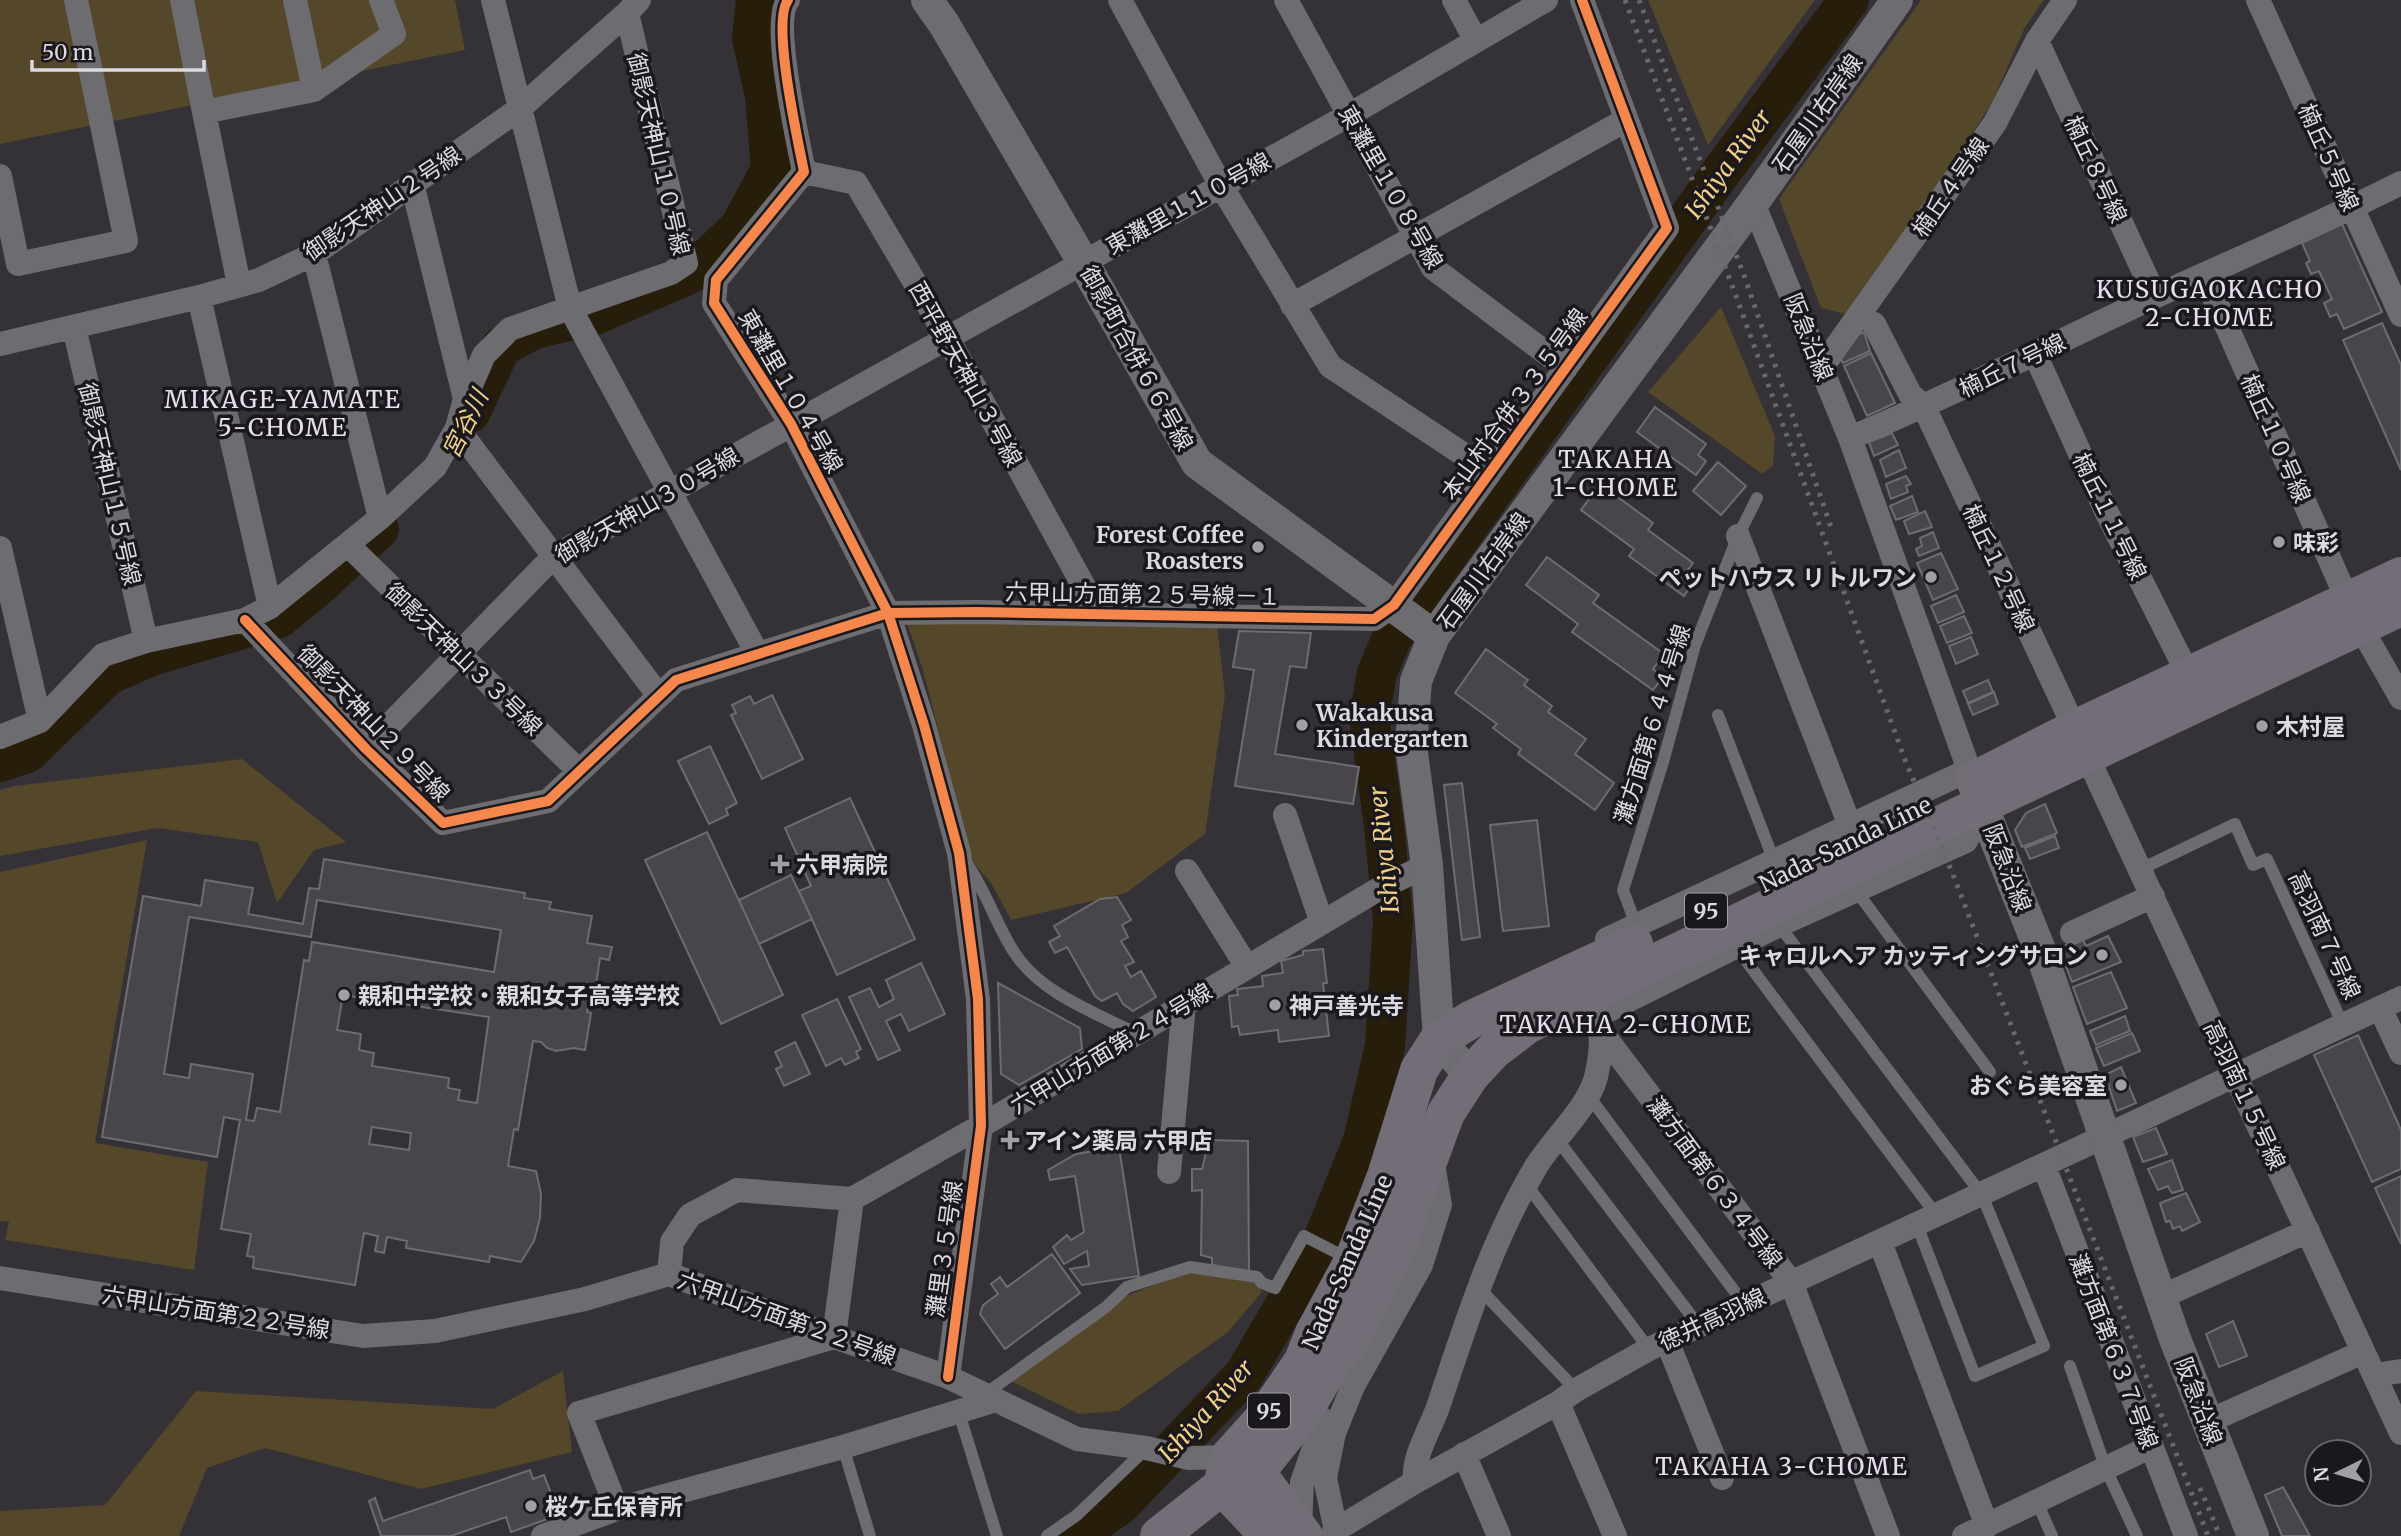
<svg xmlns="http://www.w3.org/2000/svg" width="2401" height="1536" viewBox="0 0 2401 1536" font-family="Merriweather,'Noto Sans JP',serif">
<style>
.green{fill:#55472a}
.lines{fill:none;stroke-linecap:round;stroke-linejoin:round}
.river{stroke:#261d0a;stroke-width:40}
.building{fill:#49464b;stroke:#6e6b71;stroke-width:2;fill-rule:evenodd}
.service{stroke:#6d6c70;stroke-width:12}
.minor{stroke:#6d6c70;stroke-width:24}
.tertiary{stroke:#6d6c70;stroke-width:32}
.primary{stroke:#736d78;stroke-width:38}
.rail{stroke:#6a686d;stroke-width:5;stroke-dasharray:3.5 7;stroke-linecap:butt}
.cycleway-casing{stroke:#1a181d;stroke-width:15}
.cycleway{stroke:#f5874c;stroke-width:10}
.poi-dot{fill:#a19ea6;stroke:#1a181d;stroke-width:2.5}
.labels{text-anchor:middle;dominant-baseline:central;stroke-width:7;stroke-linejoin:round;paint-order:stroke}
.shield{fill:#1a181d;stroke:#a29fa6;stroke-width:2}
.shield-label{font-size:21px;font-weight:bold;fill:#dcd9e1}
.street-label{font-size:23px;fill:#dcd9e1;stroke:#1a181d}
.poi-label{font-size:23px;font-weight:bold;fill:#dcd9e1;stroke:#1a181d;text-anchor:start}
.water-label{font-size:24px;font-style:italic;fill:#f0cf89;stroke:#1a181d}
.neighbourhood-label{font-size:24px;letter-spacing:2px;fill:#e5dfee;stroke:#1a181d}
</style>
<rect width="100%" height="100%" fill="#343137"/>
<path class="green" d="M0,0H455L465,50L0,144Z
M1648,0H1815L1708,145Z
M1921,0H2044L2025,27L1992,103L1942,179L1845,314L1821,308L1779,199Z
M1721,307L1775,436L1773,466L1762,474L1648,392Z
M907,623L1217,624L1225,695L1205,834L1126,893L1011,920L991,883L972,861L923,670Z
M242,759L346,842L314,850L277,903L258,842L157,828L0,856V790L14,786Z
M147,840L95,1143L208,1162L194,1270L5,1240L9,1222L0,1221V872Z
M1192,1270L1255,1278L1262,1292L1228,1332L1118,1411L1079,1414L1010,1381L1126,1296Z
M563,1371L572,1452L421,1489L265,1448L207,1468L179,1536H0V1511L105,1505L196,1391L493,1409Z"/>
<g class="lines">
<path class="river" d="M470,413L501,347L534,329L595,315L692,273L740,227L771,169L765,96L752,38L756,0
M0,762L27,753L108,675L151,656L279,618L325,580L379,529
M1075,1536L1120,1505L1244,1375L1322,1242L1363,1141L1385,1046L1393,920L1384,826L1369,717L1377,673L1391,640L1421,592L1719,175L1849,0"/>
</g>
<path class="building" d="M2342,224L2382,312L2344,329L2337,314L2330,317L2324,303L2332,299L2319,271L2311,274L2306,263L2310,261L2302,243Z
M2382,323L2401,365V470L2343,340Z
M1864,332L1870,351L1843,363L1839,357L1849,339Z
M1871,353L1895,403L1867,416L1844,366Z
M1655,407L1706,444L1698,455L1706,461L1696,475L1637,432Z
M1892,433L1898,445L1874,456L1869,442Z
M1899,450L1906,468L1886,477L1880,460Z
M1718,462L1746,486L1721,515L1693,491Z
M1906,476L1911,484L1906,486L1908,492L1891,499L1886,484Z
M1600,484L1653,523L1648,530L1693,563L1685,574L1694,581L1684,596L1629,556L1634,549L1581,510Z
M1912,496L1918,512L1896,520L1890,506Z
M1925,511L1932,527L1909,534L1904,521Z
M1933,532L1939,548L1919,556L1916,549L1922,546L1920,538Z
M1941,553L1958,589L1933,600L1917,563Z
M1547,557L1599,595L1593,603L1664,654L1653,669L1663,677L1653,690L1572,632L1578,624L1526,585Z
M1956,595L1964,612L1938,623L1931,606Z
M1964,616L1972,633L1947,643L1940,626Z
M1239,631L1311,633L1306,668L1290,666L1275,754L1359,767L1353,804L1235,786L1254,670L1233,667Z
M1971,637L1978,654L1956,664L1949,646Z
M1486,649L1528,680L1524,685L1552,706L1548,712L1586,739L1575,754L1614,783L1595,810L1518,754L1521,749L1493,728L1497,724L1455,693Z
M1988,680L1993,692L1968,703L1963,691Z
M1994,692L1998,704L1973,715L1968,704Z
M772,695L803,759L762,779L731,715L736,713L732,705L750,696L754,704Z
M710,746L737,803L726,809L728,815L709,824L678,761Z
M1462,783L1480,937L1462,940L1444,785Z
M850,798L915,939L837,975L799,891L811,886L785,828Z
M2045,804L2057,833L2022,847L2015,830L2026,813Z
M1537,820L1549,926L1503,931L1490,825Z
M707,832L783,995L721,1024L645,860Z
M2055,836L2059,848L2030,859L2025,848Z
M324,859L525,893L524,898L551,902L549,909L592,916L587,943L612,947L609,960L600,958L595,991L591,990L587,1012L591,1013L585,1050L574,1048L556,1051L547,1048L541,1042L533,1041L518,1130L514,1129L508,1166L536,1171L541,1194L540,1218L534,1241L521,1262L490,1256L489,1262L406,1248L407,1241L387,1237L384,1253L375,1251L378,1236L364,1233L355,1285L253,1268L254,1257L247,1256L251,1234L221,1229L240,1120L224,1117L217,1157L102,1137L143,896L201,906L205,880L253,888L248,914L303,924L309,888L319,889ZM317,900L501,930L494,972L312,942L309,961L304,960L280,1112L257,1108L254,1121L246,1120L253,1074L191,1064L189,1078L164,1074L189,917L311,937ZM343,995L489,1017L477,1103L458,1100L460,1090L448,1088L449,1078L372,1066L374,1053L359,1050L361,1034L337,1030ZM372,1127L411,1133L409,1150L369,1144Z
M791,875L812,919L759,944L739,900Z
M1117,897L1131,920L1122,925L1128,937L1121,941L1134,962L1125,966L1131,977L1141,971L1156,997L1133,1011L1123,1004L1117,993L1102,1001L1095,996L1067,947L1055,953L1049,942L1060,936L1054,926L1100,899Z
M2108,936L2121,962L2072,982L2059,948L2082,938L2086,946Z
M1323,949L1327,983H1323L1329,1036L1279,1042L1278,1030L1240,1035L1238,1026L1232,1027L1229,996L1238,995L1237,989L1263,986L1262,976L1283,973L1281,961L1303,955V951Z
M921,963L945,1014L909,1031L901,1014L886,1021L900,1050L878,1060L849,997L870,988L879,1007L894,999L886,980Z
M2111,972L2127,1008L2087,1024L2073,987Z
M998,983L1080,1028L1082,1049L1019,1085L1001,1074Z
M837,999L861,1049L856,1052L859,1058L845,1065L841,1058L826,1066L802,1015Z
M2125,1016L2130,1031L2096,1045L2090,1031Z
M2132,1033L2140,1051L2104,1066L2096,1048Z
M2358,1035L2401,1130V1169L2372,1182L2314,1055Z
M795,1042L810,1074L784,1086L776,1069L782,1066L775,1052Z
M2121,1067L2136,1103L2117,1111L2105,1075Z
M2156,1128L2167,1154L2143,1162L2133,1137Z
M1209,1140L1248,1141L1249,1273L1212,1265V1258L1201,1255L1202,1190L1192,1191V1169H1202Z
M1119,1147L1139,1276L1082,1285L1070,1269L1089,1266L1087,1251L1064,1264L1053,1247L1067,1235L1071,1240L1084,1232L1075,1176L1050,1180L1048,1170L1076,1154Z
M2172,1160L2183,1190L2172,1193L2168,1186L2158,1190L2148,1169Z
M2401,1176V1244L2375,1188Z
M2186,1193L2200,1222L2182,1231L2180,1226L2173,1229L2170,1221L2166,1222L2160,1203Z
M1052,1254L1080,1293L1005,1349L980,1314L983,1305L998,1294L991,1284L1000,1277L1007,1287Z
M2233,1321L2247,1356L2219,1367L2206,1334Z
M530,1470L533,1479L544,1475L559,1515L511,1532L506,1517L451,1536H381L369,1501L375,1498L383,1521Z
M2283,1487L2310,1536H2282L2265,1495Z"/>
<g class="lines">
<path class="service" d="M1718,715L1774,861
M965,861C986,890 995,923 1014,952C1040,993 1094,1012 1135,1033
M2141,869L2235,824L2253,865L2267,859L2343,1025
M1855,889L1990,1072
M1636,925L1623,890L1663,762L1695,645L1738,536L1757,498
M1779,925L1982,1195L2044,1346L1975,1376L1917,1225
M1735,946L1937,1216
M1588,1095L1744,1304
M1557,1139L1699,1326
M1527,1185L1649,1349
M1478,1287L1576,1390
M2070,1366L2106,1469L2137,1536
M985,1394L1106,1307L1127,1287L1190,1267L1257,1277L1262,1283L1275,1288L1304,1236L1349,1259
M959,1413L997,1536
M843,1447L870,1536
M2037,1502L2052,1536
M1047,1536L1077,1515L1146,1449"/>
<path class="minor" d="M182,0L204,112
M295,0L314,90
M493,0L570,308L757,653
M788,0C771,22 798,140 804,172L716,280L714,303L791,424L888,613L924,725L959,853L978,999L981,1126L948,1377
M1120,0L1220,184L1330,366L1490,472
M1286,0L1433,268L1566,368
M1454,0L1476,41
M2258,0L2401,315
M2037,41L2155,296
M804,172L856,183L947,337L1099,614
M0,176L18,264L126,241L76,0
M412,183L465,399
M1753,203L1850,438L1973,781
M314,254L380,518
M2204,275L2348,601L2360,626L2401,698
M239,285L204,112L314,90L394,34L381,0
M199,297L270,607
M1292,305L1626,120
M1874,324L1910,394L1924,407L2075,729
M74,327L146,641
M0,344L199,297L259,280L314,254L519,109L627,13L639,0
M2035,354L2106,511L2189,676
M1822,367L1995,123L2037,41L2065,0
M457,428L659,696
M1850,438C1953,395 2053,344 2154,297C2237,259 2320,224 2401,183
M1738,536L1850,826
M348,545L579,771
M0,548L40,721
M245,620L366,749L443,823L548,801L676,680L888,613L977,612L1374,619L1394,605L1667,228L1582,0
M0,737L40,721L103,655L146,641L245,620L270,607L380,518L435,467L457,428L465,399L484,355L510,329L671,273L686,263L627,13
M366,749L553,557L1349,115L1546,0
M2087,756L2401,1433
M1285,815L1322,923
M1187,871L1247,967
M2072,933L2153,896
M1607,939L1969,770
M2380,1008L2401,1053
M1597,1016L1779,925L1966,841L1983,804
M1602,1033L1791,1282L1888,1536
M2044,1166L2186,1536
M1169,1172L1184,1004
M1880,1242L1987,1526
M669,1274L672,1242L690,1215L737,1190L852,1199L981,1126L1377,890L1427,865
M0,1278L363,1336L435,1331L585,1299L669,1274L834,1337L948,1377L1077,1439L1146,1448L1189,1458L1229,1457
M2161,1297L2308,1231
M1667,1341L1722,1478
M2374,1375L2401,1371
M1558,1403L1615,1536
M2207,1422L2363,1352
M1464,1454L1499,1536
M1415,1482C1412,1457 1430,1430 1438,1407C1466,1324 1491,1241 1537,1165C1554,1138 1588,1108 1596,1077C1604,1042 1603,1028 1586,996
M617,1509L579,1413L834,1337L852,1199
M1300,1529L1302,1482L1324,1420
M1334,1531L1415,1482L1558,1403L1576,1390L1649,1349L2401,998
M543,1536L617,1509L843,1447L996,1400
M1337,1536L1325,1478L1334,1433L1353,1386L1421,1265L1440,1205L1432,1158
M1964,1536L2150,1447"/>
<path class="tertiary" d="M927,0L944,24L1083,262L1197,463L1434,636
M1973,783L2040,950L2175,1339L2253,1536
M1470,1076L1439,1039L1427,865L1411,745L1416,681L1434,636L1753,203L1897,0"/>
<path class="primary" d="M1975,780L2075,729L2401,576
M1234,1460L1256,1472L1304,1536
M1222,1486L1229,1457L1264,1418L1303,1361L1314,1333L1353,1261L1386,1176L1419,1070L1439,1039L1472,1019L1634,944
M1222,1486L1269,1536
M1159,1536L1222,1486L1256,1472L1301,1416L1329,1368L1349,1343L1394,1254L1446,1113L1470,1076L1493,1051L1527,1025L1983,804L2401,607"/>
<path class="rail" d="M1625,0L1733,288L1905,760L1952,872L2208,1536
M1639,0L1745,278L1831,527
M2200,1488L2220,1536"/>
<g class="cycleway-casing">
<path id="cycleway" d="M788,0C771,22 798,140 804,172L716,280L714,303L791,424L888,613L924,725L959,853L978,999L981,1126L948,1377
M245,620L366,749L443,823L548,801L676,680L888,613L977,612L1374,619L1394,605L1667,228L1582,0"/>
</g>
<use href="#cycleway" class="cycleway"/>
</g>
<g class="poi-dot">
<circle cx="2279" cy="542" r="7"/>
<circle cx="1258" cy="547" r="7"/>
<circle cx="1931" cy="577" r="7"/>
<circle cx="1302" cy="725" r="7"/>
<circle cx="2262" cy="726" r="7"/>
<path d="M776.5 853.5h7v7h7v7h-7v7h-7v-7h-7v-7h7z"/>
<circle cx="2102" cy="955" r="7"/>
<circle cx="344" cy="995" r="7"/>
<circle cx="1275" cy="1005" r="7"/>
<circle cx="2121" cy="1085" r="7"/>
<path d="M1006.5 1129.5h7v7h7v7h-7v7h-7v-7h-7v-7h7z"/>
<circle cx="531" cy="1506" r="7"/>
</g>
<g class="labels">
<g class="shield">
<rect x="1685" y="893.5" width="42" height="35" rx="5"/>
<rect x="1248" y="1393.5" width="42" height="35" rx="5"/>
</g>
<g class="shield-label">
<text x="1706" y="911">95</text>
<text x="1269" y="1411">95</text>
</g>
<g class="street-label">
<text transform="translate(1817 113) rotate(-55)">石屋川右岸線</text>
<text transform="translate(659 154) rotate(77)">御影天神山１０号線</text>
<text transform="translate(2329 157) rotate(66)">楠丘５号線</text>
<text transform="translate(2096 169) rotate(65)">楠丘８号線</text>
<text transform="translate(1391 187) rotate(60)">東灘里１０８号線</text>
<text transform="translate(1950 187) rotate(-55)">楠丘４号線</text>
<text transform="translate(382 203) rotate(-34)">御影天神山２号線</text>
<text transform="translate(1188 203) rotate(-29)">東灘里１１０号線</text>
<text transform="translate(1809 337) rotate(68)">阪急沿線</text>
<text transform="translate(1137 358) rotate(61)">御影町合併６６号線</text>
<text transform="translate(2012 365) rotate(-26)">楠丘７号線</text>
<text transform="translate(966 374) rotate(61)">西平野天神山３号線</text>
<text transform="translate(791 391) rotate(60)">東灘里１０４号線</text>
<text transform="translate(1514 404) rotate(-54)">本山村合併３３５号線</text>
<text transform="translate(2276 438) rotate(66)">楠丘１０号線</text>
<text transform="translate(110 484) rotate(77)">御影天神山１５号線</text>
<text transform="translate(647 505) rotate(-30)">御影天神山３０号線</text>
<text transform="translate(2110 516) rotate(64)">楠丘１１号線</text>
<text transform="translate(1999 568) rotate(65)">楠丘１２号線</text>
<text transform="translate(1483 571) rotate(-54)">石屋川右岸線</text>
<text transform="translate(1143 594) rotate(1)">六甲山方面第２５号線－１</text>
<text transform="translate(464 659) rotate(44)">御影天神山３３号線</text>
<text transform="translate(374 723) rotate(46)">御影天神山２９号線</text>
<text transform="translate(1652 724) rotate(-73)">灘方面第６４４号線</text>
<text transform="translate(1845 844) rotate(-26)">Nada-Sanda Line</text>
<text transform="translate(2008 868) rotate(69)">阪急沿線</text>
<text transform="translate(2325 935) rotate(65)">高羽南７号線</text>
<text transform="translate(1111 1048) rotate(-31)">六甲山方面第２４号線</text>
<text transform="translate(2245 1095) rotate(65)">高羽南１５号線</text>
<text transform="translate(1715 1182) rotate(53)">灘方面第６３４号線</text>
<text transform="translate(944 1249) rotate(-82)">灘里３５号線</text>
<text transform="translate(1347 1262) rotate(-66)">Nada-Sanda Line</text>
<text transform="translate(216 1312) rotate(9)">六甲山方面第２２号線</text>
<text transform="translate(787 1318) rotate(20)">六甲山方面第２２号線</text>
<text transform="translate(1712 1319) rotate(-25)">徳井高羽線</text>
<text transform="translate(2114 1351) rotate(69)">灘方面第６３７号線</text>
<text transform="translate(2199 1401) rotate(69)">阪急沿線</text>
</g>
<g class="poi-label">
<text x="1244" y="534" text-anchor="end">Forest Coffee<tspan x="1244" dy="26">Roasters</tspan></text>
<text x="2293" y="542">味彩</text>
<text x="1917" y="577" text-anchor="end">ペットハウス リトルワン</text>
<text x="1316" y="712">Wakakusa<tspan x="1316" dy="26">Kindergarten</tspan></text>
<text x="2276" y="726">木村屋</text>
<text x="796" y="864">六甲病院</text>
<text x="2088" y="955" text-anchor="end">キャロルヘア カッティングサロン</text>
<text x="358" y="995">親和中学校・親和女子高等学校</text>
<text x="1289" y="1005">神戸善光寺</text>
<text x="2107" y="1085" text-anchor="end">おぐら美容室</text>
<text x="1024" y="1140">アイン薬局 六甲店</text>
<text x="545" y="1506">桜ケ丘保育所</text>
</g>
<g class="water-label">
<text transform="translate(1728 164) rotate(-54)">Ishiya River</text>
<text transform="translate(465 424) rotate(-64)">宮谷川</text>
<text transform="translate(1384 850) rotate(-96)">Ishiya River</text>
<text transform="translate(1206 1411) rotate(-48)">Ishiya River</text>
</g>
<g class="neighbourhood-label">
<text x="2210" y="289">KUSUGAOKACHO<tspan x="2210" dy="28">2-CHOME</tspan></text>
<text x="283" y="399">MIKAGE-YAMATE<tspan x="283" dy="28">5-CHOME</tspan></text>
<text x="1616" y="459">TAKAHA<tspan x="1616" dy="28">1-CHOME</tspan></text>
<text x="1626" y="1024">TAKAHA 2-CHOME</text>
<text x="1782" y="1466">TAKAHA 3-CHOME</text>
</g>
</g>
<g transform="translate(2338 1473) rotate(265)"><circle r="33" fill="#1a181d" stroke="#68656b" stroke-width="2"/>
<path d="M0-5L12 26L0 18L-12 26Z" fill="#a19ea6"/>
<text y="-10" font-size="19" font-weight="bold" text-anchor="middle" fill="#dcd9e1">N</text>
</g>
<path d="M32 60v10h172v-10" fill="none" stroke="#dcd9e1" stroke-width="3.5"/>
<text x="42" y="60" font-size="21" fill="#dcd9e1" stroke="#1a181d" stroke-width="5" paint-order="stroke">50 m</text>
</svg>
